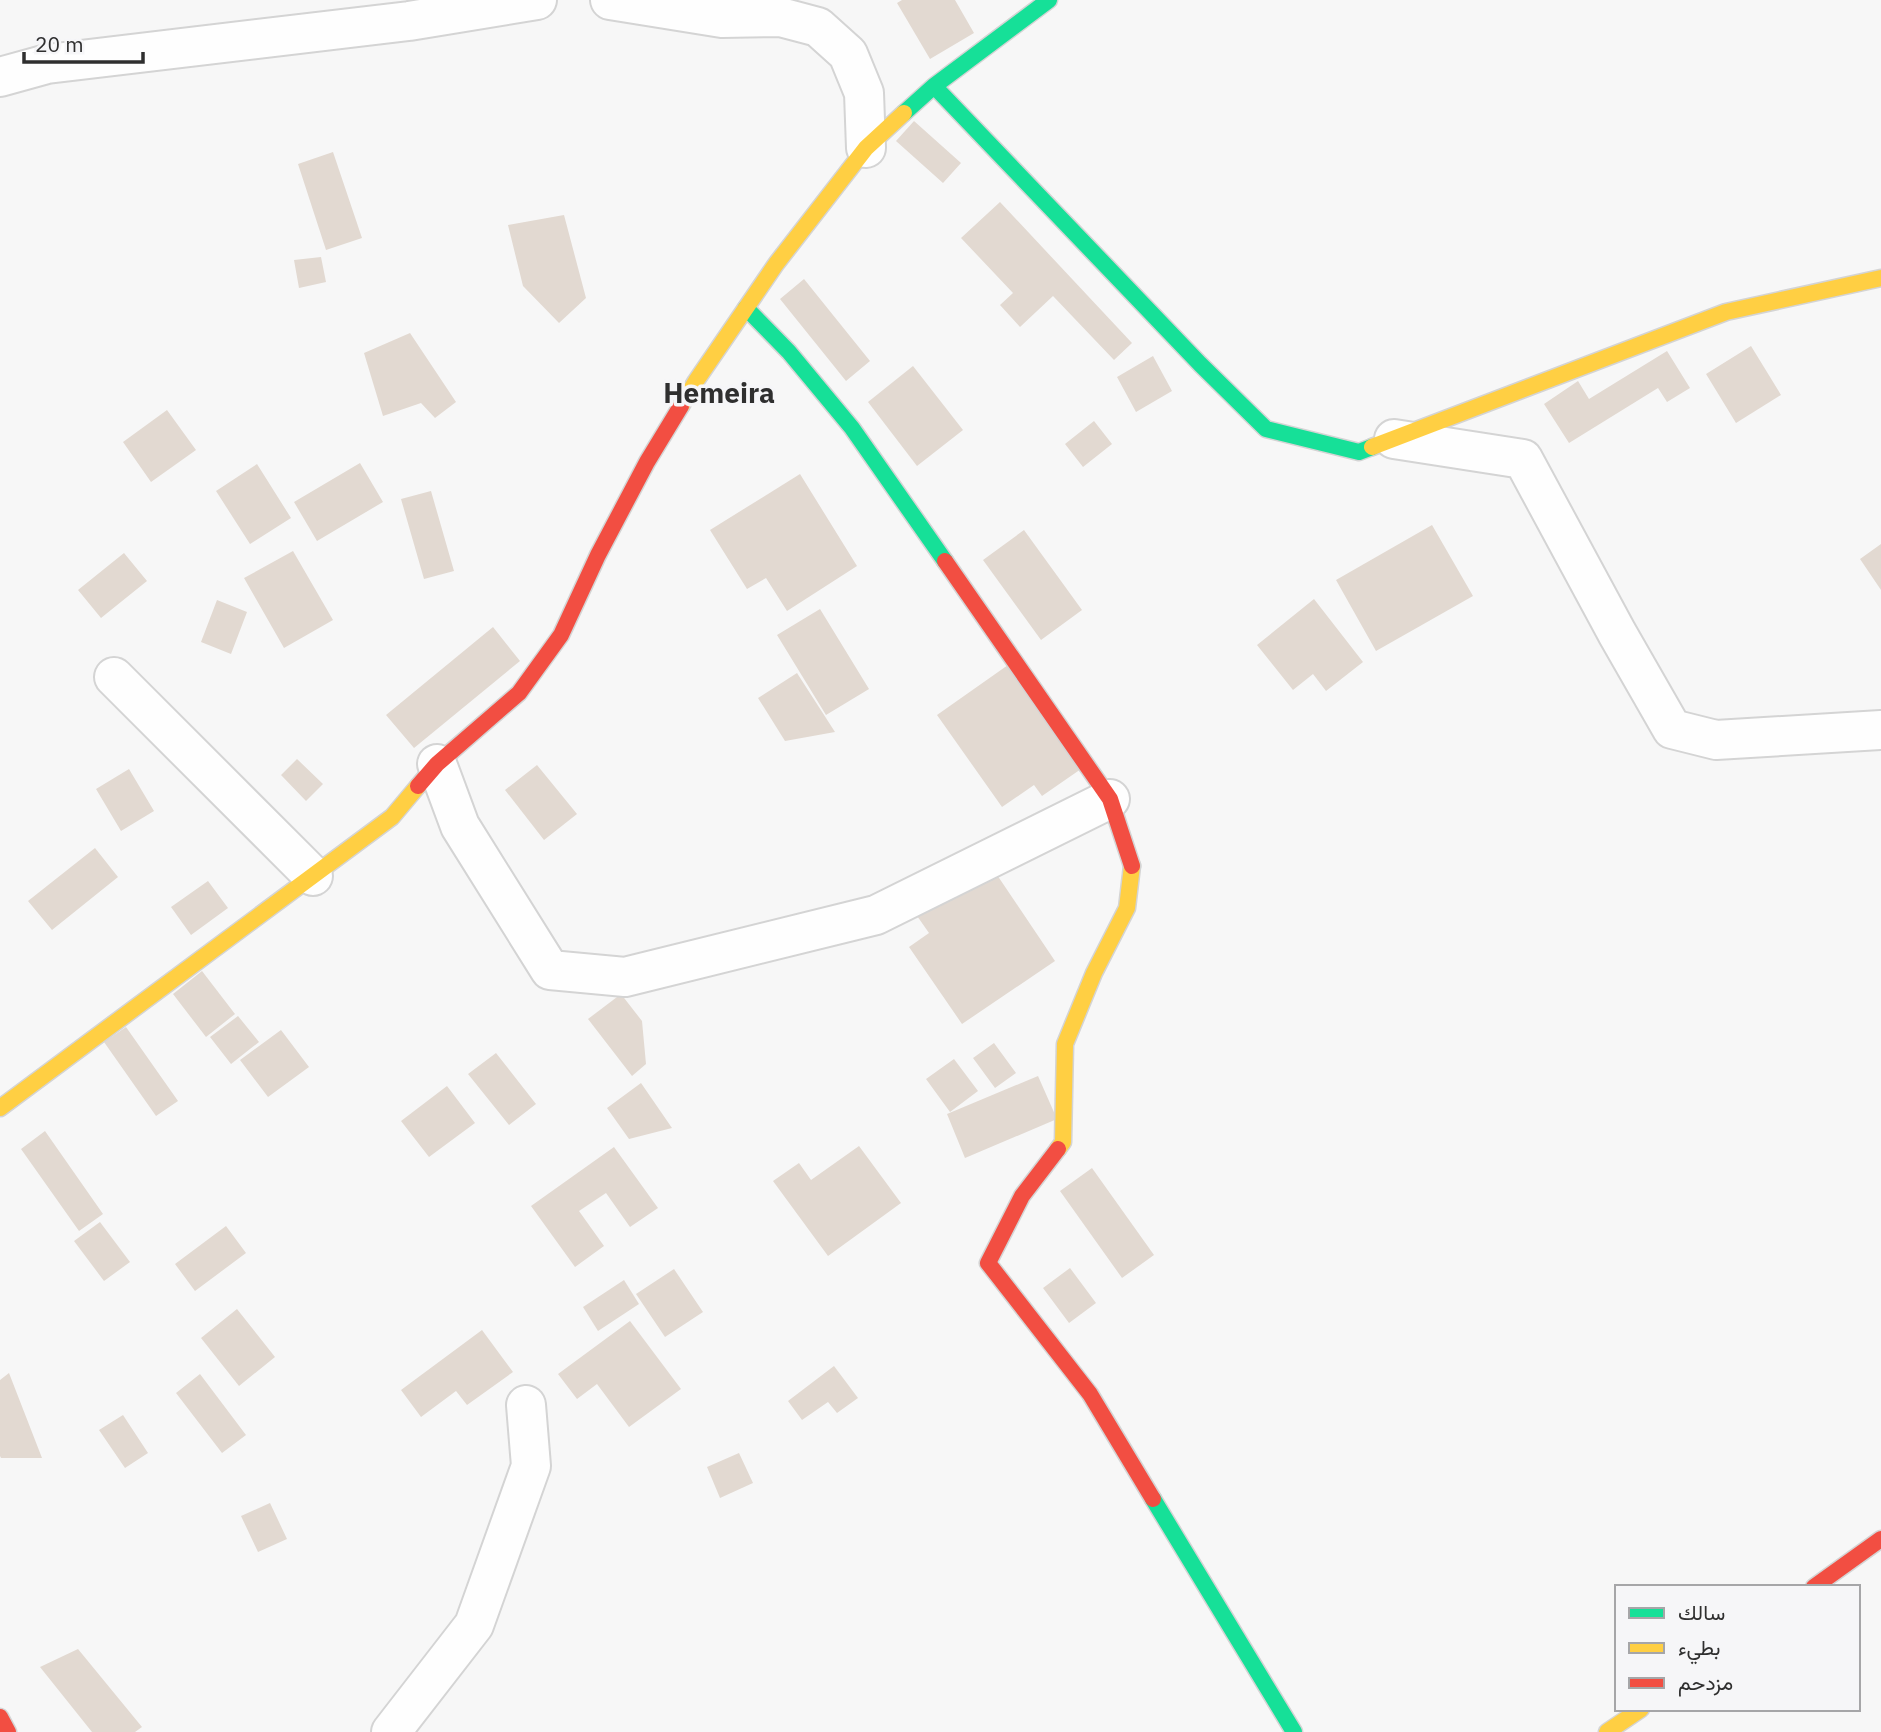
<svg xmlns="http://www.w3.org/2000/svg" width="1881" height="1732" viewBox="0 0 1881 1732" font-family="'IBM Plex Sans',Vazirmatn,sans-serif">
<style>
.building{fill:#e2d9d1}
.lines{fill:none;stroke-linecap:round;stroke-linejoin:round}
.street-casing{stroke:#d4d4d4;stroke-width:42}
.fast-casing{stroke:#d4d4d4;stroke-width:19}
.slow-casing{stroke:#d4d4d4;stroke-width:19}
.jam-casing{stroke:#d4d4d4;stroke-width:19}
.street{stroke:#fefefe;stroke-width:38}
.fast{stroke:#16e098;stroke-width:16}
.slow{stroke:#ffcf43;stroke-width:16}
.jam{stroke:#f24e42;stroke-width:16}
.labels{text-anchor:middle;dominant-baseline:central;stroke-width:7;stroke-linejoin:round;paint-order:stroke}
.quarter-label{font-size:28px;font-weight:bold;fill:#2f2f2f;stroke:#f6f6f8}
</style>
<rect width="100%" height="100%" fill="#f7f7f7"/>
<path class="building" d="M902,0H955L974,33L930,59L897,3Z
M914,121L961,163L943,183L896,141Z
M333,152L362,238L326,250L298,164Z
M1000,202L1132,343L1114,360L1053,296L1020,327L1000,305L1013,293L961,238Z
M564,215L586,298L559,323L523,286L508,225Z
M321,257L326,282L299,288L294,260Z
M804,279L870,361L846,381L780,299Z
M410,333L456,402L435,418L421,403L383,416L364,353Z
M1751,346L1781,395L1736,423L1706,374Z
M1667,351L1690,388L1667,402L1658,388L1569,443L1544,404L1578,381L1589,399Z
M1153,356L1172,391L1136,412L1117,377Z
M913,366L963,430L917,466L868,402Z
M167,410L196,450L151,482L123,442Z
M1094,421L1112,444L1083,467L1065,444Z
M360,463L383,502L317,541L294,502Z
M257,464L291,518L250,544L216,491Z
M800,474L857,566L787,611L766,578L747,589L710,530Z
M431,491L454,571L424,579L401,499Z
M1432,525L1473,596L1376,651L1336,580Z
M1024,530L1082,610L1041,640L983,560Z
M1881,544V590L1860,559Z
M293,551L333,620L284,648L244,578Z
M124,553L147,581L101,618L78,590Z
M1314,599L1363,662L1326,691L1313,674L1293,690L1257,645Z
M217,600L247,612L231,654L201,642Z
M820,609L869,689L826,715L777,635Z
M493,627L520,661L414,748L386,715Z
M1008,665L1081,769L1042,796L1034,785L1002,807L937,715Z
M797,673L835,732L785,741L758,698Z
M297,759L323,784L306,801L281,775Z
M537,765L577,814L544,840L505,790Z
M129,769L154,811L121,831L96,789Z
M95,848L118,877L52,930L28,901Z
M989,863L1055,961L962,1024L909,947L929,933L915,913Z
M208,881L228,908L191,935L171,907Z
M202,971L235,1014L206,1037L173,994Z
M621,994L642,1021L646,1064L632,1076L588,1019Z
M238,1016L259,1042L231,1064L210,1037Z
M126,1027L178,1101L156,1116L104,1042Z
M281,1030L309,1067L268,1097L240,1060Z
M994,1043L1016,1073L995,1088L973,1058Z
M496,1053L536,1104L509,1125L468,1074Z
M954,1059L978,1091L950,1112L926,1079Z
M1038,1076L1057,1119L965,1158L947,1114Z
M641,1083L672,1128L629,1139L607,1108Z
M447,1086L475,1123L429,1157L401,1121Z
M45,1131L103,1214L79,1231L21,1149Z
M859,1146L901,1203L828,1256L773,1181L799,1163L811,1180Z
M614,1147L658,1208L630,1227L606,1193L579,1211L604,1246L575,1267L531,1206Z
M1092,1168L1154,1255L1122,1278L1060,1191Z
M100,1222L130,1262L104,1281L74,1241Z
M226,1226L246,1253L195,1291L175,1264Z
M1070,1268L1096,1303L1069,1323L1043,1288Z
M674,1269L703,1312L665,1337L636,1294Z
M624,1280L639,1304L598,1331L583,1307Z
M237,1309L275,1357L239,1386L201,1338Z
M630,1321L681,1389L629,1427L597,1384L577,1399L558,1374Z
M482,1330L513,1372L467,1405L456,1391L421,1417L401,1390Z
M834,1366L858,1398L837,1413L828,1402L802,1420L788,1401Z
M9,1373L42,1458H1L0,1456V1380Z
M200,1374L246,1435L222,1453L176,1393Z
M123,1415L148,1453L125,1468L99,1430Z
M739,1453L753,1483L720,1498L707,1467Z
M270,1503L287,1539L258,1552L241,1516Z
M78,1649L142,1727L135,1732H92L40,1667Z"/>
<g class="lines">
<g class="street-casing">
<path id="street" d="M610,0L722,18L780,17L818,27L848,54L864,93L866,148
M0,77L47,64L409,21L537,0
M1394,439L1523,459L1617,633L1672,729L1716,740L1881,730
M114,677L313,876
M437,764L460,826L550,970L625,977L876,915L1110,799
M391,1732L474,1625L531,1466L526,1405"/>
</g>
<g class="fast-casing">
<path id="fast" d="M934,86L1200,364L1266,429L1359,452L1372,447
M904,113L934,86L1049,0
M746,308L789,352L852,428L945,561
M1153,1499L1294,1732"/>
</g>
<g class="slow-casing">
<path id="slow" d="M681,406L696,381L776,264L866,148L904,113
M1372,447L1726,312L1881,278
M0,1108L392,817L418,786
M1058,1149L1063,1142L1065,1044L1094,973L1127,908L1132,866
M1607,1732L1641,1709"/>
</g>
<g class="jam-casing">
<path id="jam" d="M945,561L1110,799L1132,866
M418,786L437,764L519,693L561,635L598,555L647,462L681,406
M1058,1149L1022,1196L988,1263L1090,1394L1153,1499
M1814,1587L1881,1539
M0,1717L8,1732"/>
</g>
<use href="#street" class="street"/>
<use href="#fast" class="fast"/>
<use href="#slow" class="slow"/>
<use href="#jam" class="jam"/>
</g>
<g class="labels">
<g class="quarter-label">
<text x="719" y="392">Hemeira</text>
</g>
</g>
<rect x="1615" y="1585" width="245" height="126" fill="#f6f6f8" stroke="#a6a6a8" stroke-width="2"/>
<rect x="1629" y="1608" width="35" height="10" fill="#16e098" stroke="#a6a6a8" stroke-width="2"/>
<text x="1678" y="1620" font-size="21" fill="#2f2f2f">سالك</text>
<rect x="1629" y="1643" width="35" height="10" fill="#ffcf43" stroke="#a6a6a8" stroke-width="2"/>
<text x="1678" y="1655" font-size="21" fill="#2f2f2f">بطيء</text>
<rect x="1629" y="1678" width="35" height="10" fill="#f24e42" stroke="#a6a6a8" stroke-width="2"/>
<text x="1678" y="1690" font-size="21" fill="#2f2f2f">مزدحم</text>
<path d="M24 52v10h119v-10" fill="none" stroke="#2f2f2f" stroke-width="3.5"/>
<text x="35" y="52" font-size="21" fill="#2f2f2f" stroke="#f6f6f8" stroke-width="5" paint-order="stroke">20 m</text>
</svg>
